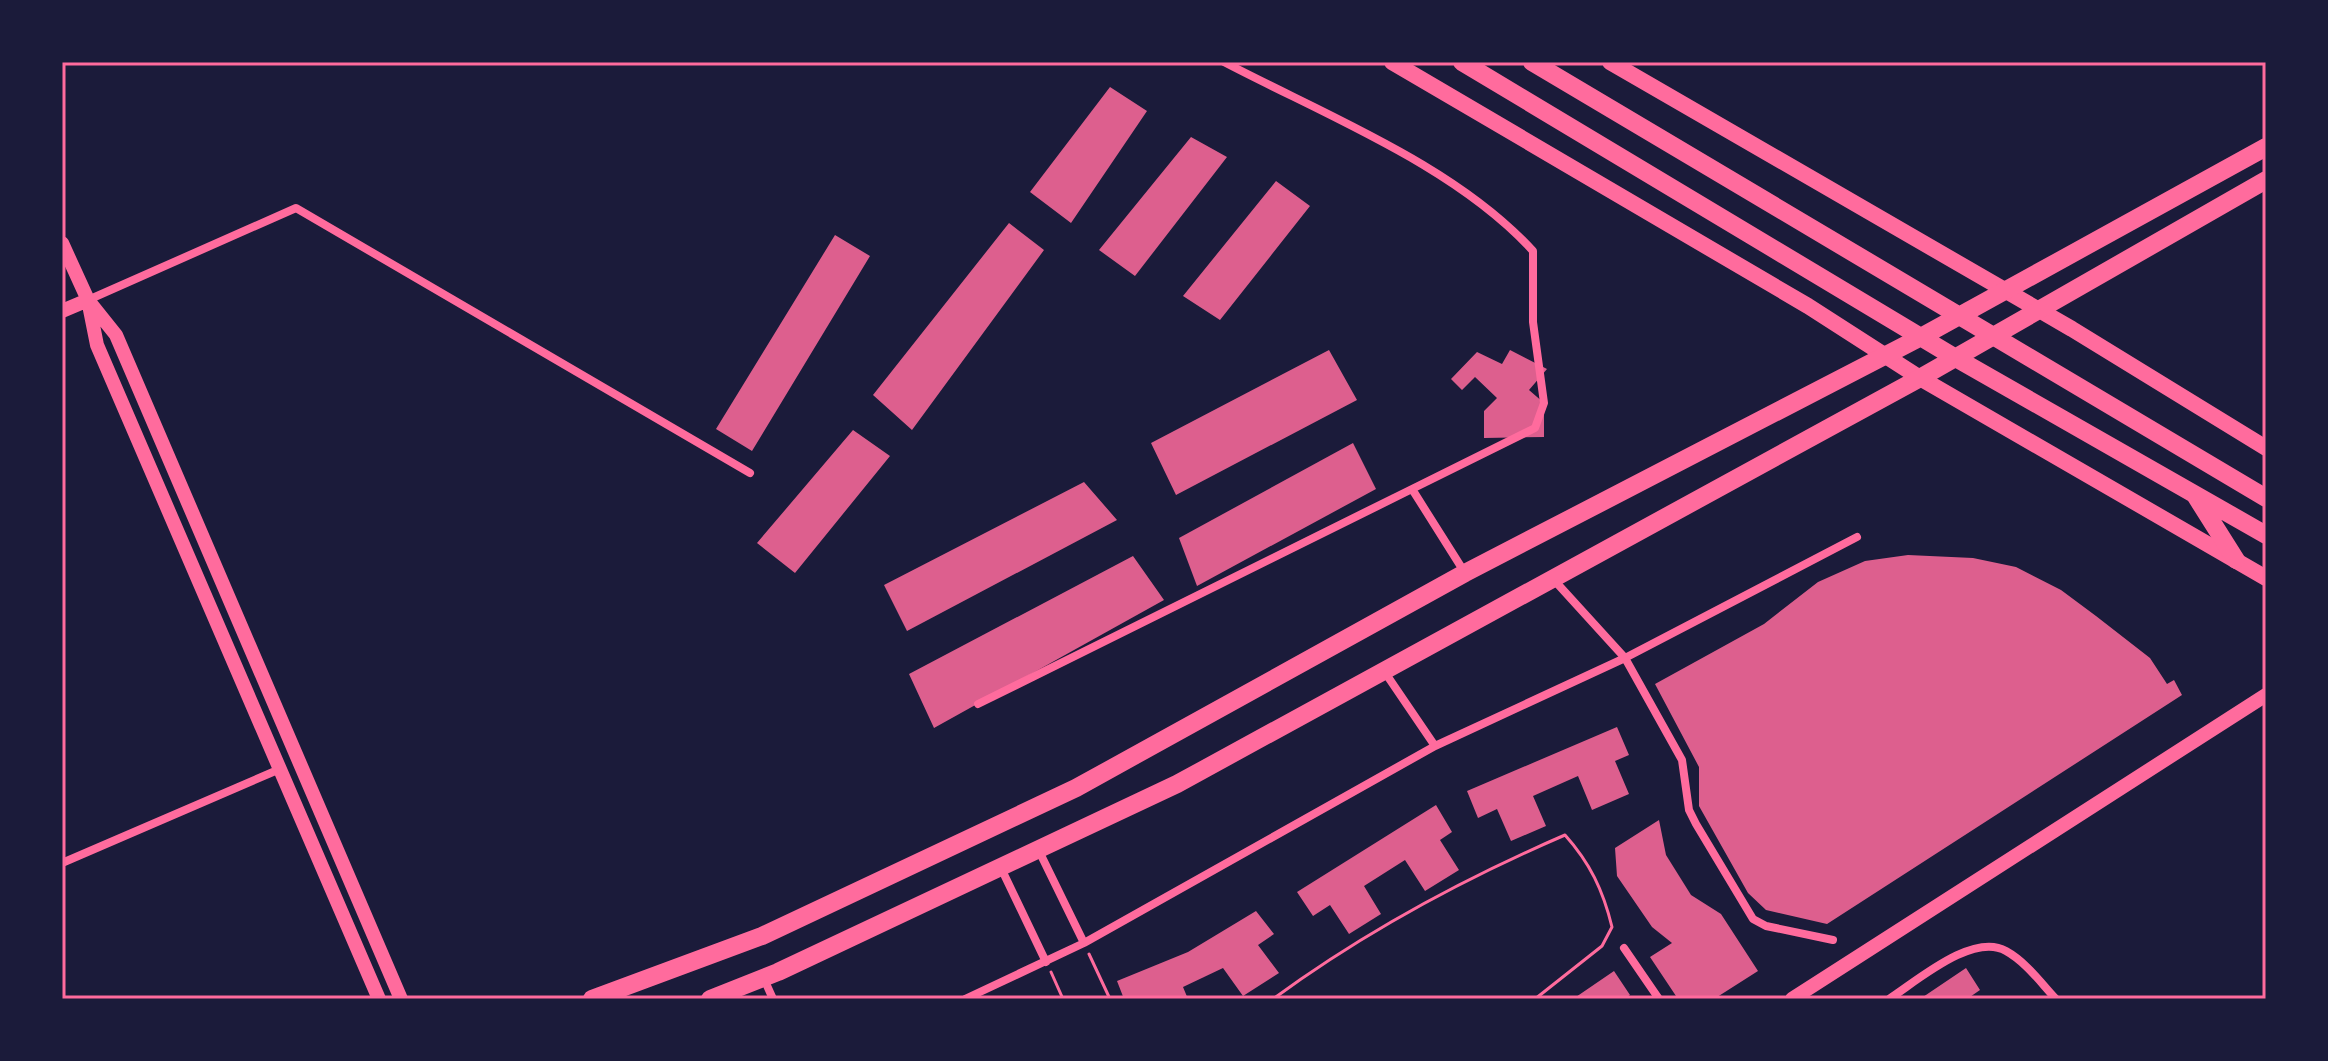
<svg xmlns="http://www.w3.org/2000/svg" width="2328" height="1061" viewBox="0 0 2328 1061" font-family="'Varela Round',sans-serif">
  <rect width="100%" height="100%" fill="#1b1b3a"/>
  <path fill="#dd5f8e" d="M1110,87L1147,111L1071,223L1030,192Z
    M1191,137L1227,157L1135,276L1099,250Z
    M1276,181L1310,206L1220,320L1183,296Z
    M1009,223L1044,250L912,430L873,395Z
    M835,235L870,256L752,451L716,429Z
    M1329,350L1357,400L1176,495L1151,443Z
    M1510,350L1547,369L1529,390L1544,403V437L1484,438V411L1497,398L1475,377L1462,390L1451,379L1477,352L1502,364Z
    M853,430L890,456L795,573L757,543Z
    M1353,443L1376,489L1197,586L1179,538Z
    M1084,482L1117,520L907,631L884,585Z
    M1908,555L1973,558L2016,567L2061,590L2096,616L2150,658L2167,684L2174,680L2182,695L1827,924L1766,910L1748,893L1699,806V767L1655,684L1764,624L1818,582L1865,561Z
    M1133,556L1164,600L934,728L909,674Z
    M1617,727L1629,755L1615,761L1629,794L1592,810L1578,776L1533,796L1546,826L1511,841L1497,809L1478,818L1467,791Z
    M1436,805L1452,832L1440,840L1459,870L1425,891L1405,860L1364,886L1381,914L1349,934L1330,905L1313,916L1297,892Z
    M1659,820L1666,855L1691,895L1721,914L1758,971L1714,999H1678L1650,957L1672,943L1652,927L1617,876L1615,848Z
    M1256,911L1274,934L1258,945L1279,973L1243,996L1223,968L1183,987L1188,999H1124L1117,981L1188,952Z
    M1966,968L1980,990L1967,999H1920Z
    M1614,971L1630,995L1624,999H1573Z"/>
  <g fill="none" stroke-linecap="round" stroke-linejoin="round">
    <path stroke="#ff6b9d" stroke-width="3" d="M1089,954L1110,999
      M1051,972L1063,999
      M1273,999C1363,933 1463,879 1565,835C1590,863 1603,890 1612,927L1602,946L1535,999"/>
    <path stroke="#ff6b9d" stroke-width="8" d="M1224,62C1325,115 1456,166 1533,251V322L1544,403L1535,428L1412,489L1465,573
      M88,300L296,208L750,473
      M1554,580L1625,658L1682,760L1689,810L1696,824L1753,919L1766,926L1833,940
      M1384,671L1435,746
      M978,704L1412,489
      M1039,851L1084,943
      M62,863L280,769
      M1001,868L1046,962
      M1624,948L1659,999
      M764,979L773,999
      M965,999L1084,943L1435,746L1625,658L1857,537
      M1889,999C1917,981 1973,932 2006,951C2026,962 2041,983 2056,999"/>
    <path stroke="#ff6b9d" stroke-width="14" d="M62,243L88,300L62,311
      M379,999L97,345L88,300L116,335L401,999
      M1792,999L2266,695"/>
    <path stroke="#ff6b9d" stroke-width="16" d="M1392,62L1808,306L1920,378L2266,578
      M1610,62L2072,329L2266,448"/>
    <path stroke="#ff6b9d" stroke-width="18" d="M1462,62L1954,357L2266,535
      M1532,62L2266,498
      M2195,495L2236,560
      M592,999L762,936L1076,788L1465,573L1921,337L2266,147
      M710,999L778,972L1177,784L1920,378L2266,180"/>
  </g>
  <rect width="2328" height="1061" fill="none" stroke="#1b1b3a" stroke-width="128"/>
  <rect x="64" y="64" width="2200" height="933" fill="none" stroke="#ff6b9d" stroke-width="3"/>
</svg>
